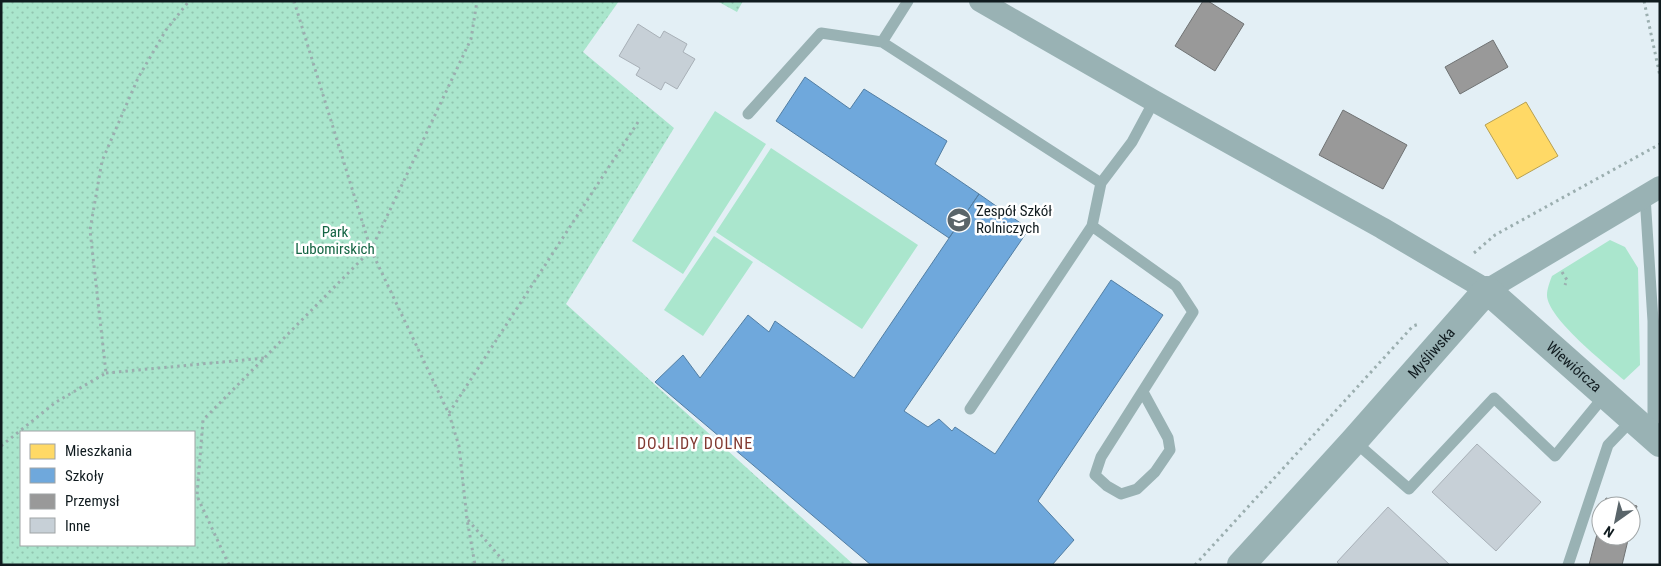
<svg xmlns="http://www.w3.org/2000/svg" width="1661" height="566" viewBox="0 0 1661 566" font-family="'Roboto Condensed',sans-serif">
  <defs>
    <pattern id="park-dots" width="8" height="8" patternUnits="userSpaceOnUse" patternTransform="scale(1.25)"><rect width="8" height="8" fill="#aae6cd"/><path d="M2 2h.1M6 6h.1" fill="none" stroke="#91c5b0" stroke-width="1.8" stroke-linecap="round"/></pattern>
  </defs>
  <rect width="100%" height="100%" fill="#e3eff5"/>
  <path fill="#aae6cd" d="M715,111L766,144L683,274L632,241Z
    M771,148L918,245L862,329L716,232Z
    M714,236L753,262L703,336L664,310Z
    M1610,240L1625,247L1638,268L1640,365L1624,380C1606,364 1547,318 1547,295C1547,289 1550,281 1552,276Z"/>
  <path fill="url(#park-dots)" fill-rule="evenodd" d="M1,1H619L583,52L674,128L566,304L854,565H1ZM21,432H194V545H21Z
    M717,1H743L737,12Z"/>
  <path fill="#ffd966" stroke="#b7a051" d="M1526,102L1558,156L1517,179L1485,125Z"/>
  <path fill="#6fa8dc" stroke="#527ea3" d="M805,77L850,109L864,89L947,141L935,164L979,194L949,238L776,121Z
    M979,194L1029,229L904,411L928,427L939,419L952,431L955,427L995,454L1111,280L1163,315L1038,501L1074,540L1052,565H871L655,382L683,355L700,378L748,315L769,332L775,321L854,378Z"/>
  <path fill="#999" stroke="#707374" d="M1203,1H1208L1244,24L1215,71L1175,46Z
    M1493,40L1508,67L1460,94L1445,67Z
    M1343,110L1407,145L1383,189L1319,155Z
    M1606,498L1637,506L1631,529V506H1604Z
    M1601,519V536H1629L1622,565H1589Z"/>
  <path fill="#c7d0d7" stroke="#a8b0b7" d="M638,24L660,38L664,31L687,44L683,52L695,59L677,89L665,82L661,90L636,75L640,68L619,56Z
    M1477,444L1541,502L1496,551L1432,492Z
    M1388,507L1450,565H1340L1337,562Z"/>
  <g fill="none" stroke-linecap="round" stroke-linejoin="round">
    <path stroke="#9baeaf" stroke-width="3" stroke-dasharray="2.5 4" stroke-linecap="butt" d="M294,1L371,250L449,414L459,446L467,519L475,565
      M1644,1L1660,76
      M1474,253L1495,235L1660,144
      M1562,272L1567,280L1565,285
      M106,373L265,358
      M449,413L640,119
      M1,446L56,402L106,373L90,230L102,161L138,78L166,30L189,1
      M468,520L507,565
      M229,565L197,496L203,420L371,250L471,39L477,1
      M1195,565L1413,326L1419,324"/>
    <path stroke="#99b2b4" stroke-width="11" d="M882,42L908,1
      M748,114L821,33L882,42L1101,183
      M1645,196L1653,321V433
      M1092,226L1176,286L1193,312L1101,457L1095,475L1107,486L1121,494L1137,489L1155,472L1170,450L1168,438L1143,392
      M970,409L1092,226L1101,183L1132,142L1154,101
      M1354,441L1409,489L1494,398L1555,456L1605,395
      M1568,565L1608,445L1633,419"/>
    <path stroke="#99b2b4" stroke-width="22" d="M980,1L1154,101L1382,228L1487,290L1660,187"/>
    <path stroke="#99b2b4" stroke-width="28" id="s1" d="M1241,565L1354,441L1487,290L1660,443"/>
  </g>
  <defs>
    <symbol id="school-disc" viewBox="-11 -11 22 22"><circle r="9.5" fill="#5a656a" stroke="#fff"/><path d="M0-5L7-2L0 1L-7-2ZM-4 1L0 2.5L4 1V4Q0 6-4 4Z" fill="#fff"/></symbol>
  </defs>
  <g fill-rule="evenodd">
    <use href="#school-disc" x="945" y="206" width="28" height="28"/>
  </g>
  <g text-anchor="middle" stroke-width="5" stroke-linejoin="round" paint-order="stroke">
    <g font-size="15" fill="#101b1f" stroke="#fff" text-anchor="start">
      <text x="976" y="216">Zespół Szkół<tspan x="976" dy="17">Rolniczych</tspan></text>
    </g>
    <g font-size="15" fill="#156544" stroke="#fff">
      <text x="335" y="237">Park<tspan x="335" dy="17">Lubomirskich</tspan></text>
    </g>
    <g font-size="15" fill="#101b1f" stroke="#fff">
      <text dy="5" stroke="none"><textPath href="#s1" startOffset="285">Myśliwska</textPath></text>
      <text dy="5" stroke="none"><textPath href="#s1" startOffset="485">Wiewiórcza</textPath></text>
    </g>
    <g font-size="16" letter-spacing="1" fill="#813a32" stroke="#fff">
      <text x="695" y="449">DOJLIDY DOLNE</text>
    </g>
  </g>
  <rect width="1661" height="566" fill="none" stroke="#101b1f" stroke-width="5"/>
  <rect x="20" y="431" width="175" height="115" fill="#ffffff" stroke="#9fa4a5"/>
  <rect x="30" y="444" width="25" height="15" fill="#ffd966" stroke="#9fa4a5"/>
  <text x="65" y="456" font-size="15" fill="#101b1f">Mieszkania</text>
  <rect x="30" y="468" width="25" height="15" fill="#6fa8dc" stroke="#9fa4a5"/>
  <text x="65" y="481" font-size="15" fill="#101b1f">Szkoły</text>
  <rect x="30" y="494" width="25" height="15" fill="#999999" stroke="#9fa4a5"/>
  <text x="65" y="506" font-size="15" fill="#101b1f">Przemysł</text>
  <rect x="30" y="518" width="25" height="15" fill="#c7d0d7" stroke="#9fa4a5"/>
  <text x="65" y="531" font-size="15" fill="#101b1f">Inne</text>
  <g transform="translate(1616 521) rotate(213)"><circle r="24" fill="#ffffff" stroke="#9fa4a5"/>
  <path d="M0-4L9 19L0 12L-9 19Z" fill="#5a656a"/>
  <text y="-8" font-size="14" font-weight="bold" text-anchor="middle" fill="#101b1f">N</text>
  </g>
</svg>
